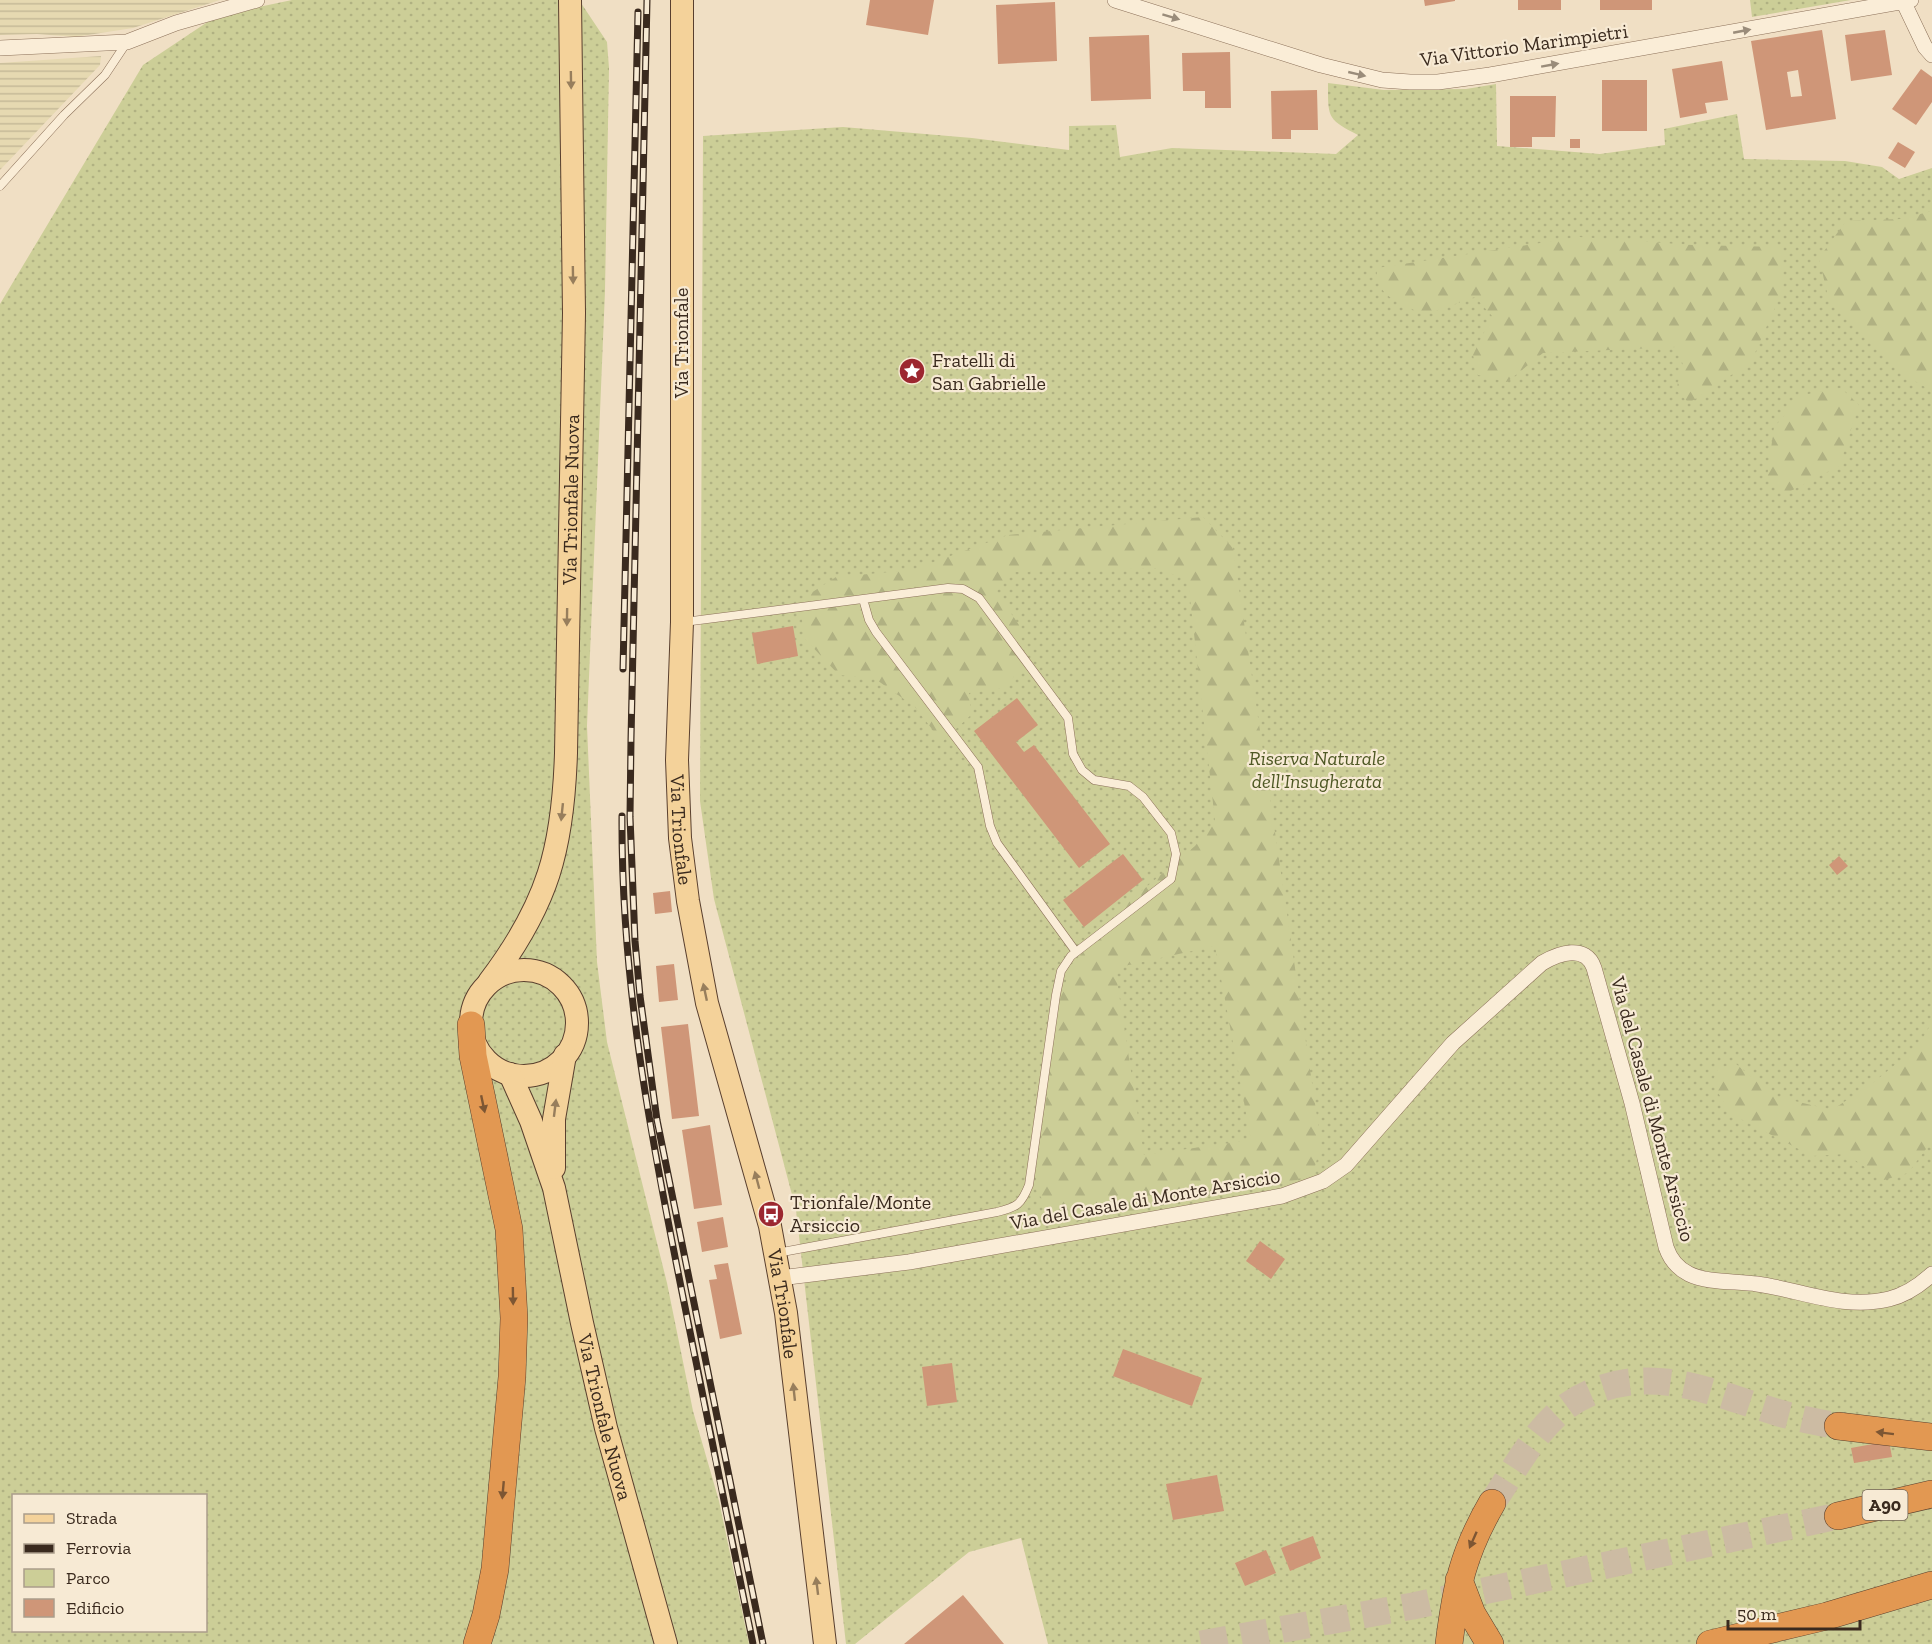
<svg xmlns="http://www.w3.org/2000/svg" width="1932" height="1644" viewBox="0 0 1932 1644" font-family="'Zilla Slab',serif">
  <defs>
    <pattern id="farmland-rules" width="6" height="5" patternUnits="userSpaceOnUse" patternTransform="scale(1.5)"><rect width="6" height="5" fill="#e6d9b1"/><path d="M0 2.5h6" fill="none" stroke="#c6ba98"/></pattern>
    <pattern id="green-dots" width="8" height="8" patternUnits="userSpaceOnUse" patternTransform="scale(1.5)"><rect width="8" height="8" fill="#ccce97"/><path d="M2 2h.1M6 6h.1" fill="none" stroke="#b0b182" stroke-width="1.8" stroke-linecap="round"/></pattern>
    <pattern id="forest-firs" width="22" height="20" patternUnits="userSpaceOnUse" patternTransform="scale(1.5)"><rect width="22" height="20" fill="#ccce97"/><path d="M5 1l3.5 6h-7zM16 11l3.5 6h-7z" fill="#b0b182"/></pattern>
  </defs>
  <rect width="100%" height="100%" fill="#f0dfc4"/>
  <path fill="url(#farmland-rules)" d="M0,0H220L133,28L75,37L37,34L0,35Z
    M101,56L100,65L0,170V63Z"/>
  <path fill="url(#green-dots)" fill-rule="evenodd" d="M292,0H579L607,42L609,68L605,291L587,726L597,962L607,1042L667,1283L693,1411L719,1501L749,1644H0V304L143,65L209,21L240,11ZM14,1496H206V1630H14Z
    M1750,0H1851L1752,17Z
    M1328,83L1384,90L1466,89L1496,84L1497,146L1600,154L1665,145L1664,129L1737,114L1744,159L1845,161L1882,167L1899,179L1932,168V1644H1048L1021,1538L969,1552L855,1644H846L796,1210L714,899L700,801L703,136L843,127L972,138L1069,150V126L1116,125L1120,157L1172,148L1336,154L1358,135C1327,119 1328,118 1328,83Z"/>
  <path fill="url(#forest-firs)" fill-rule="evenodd" d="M1932,211V391L1899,372L1858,325L1829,301L1819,258L1846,221L1901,219Z
    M1579,237L1692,245L1781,247V294L1751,362L1689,403L1676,390L1683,365L1677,347L1543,353L1507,382L1478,375L1473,355L1492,316L1475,297L1424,315C1402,303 1374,297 1377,268Z
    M1841,388L1859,405L1839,466L1783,495L1767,478L1774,427L1803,395Z
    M1203,517L1233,548L1321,1144L1314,1170L1297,1180L1074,1222L1051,1213L1035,1188L1058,1006L1071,966L1120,909L1195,846L1215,821L1188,580L1156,568L1014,572L996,592L1020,626L1024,667L1002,688L969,693L971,715L942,742L915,707L874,678L839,675L804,638L800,600L836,577L912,570L1008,535ZM1215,946L1251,1140L1144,1155L1115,968Z
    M1932,1022V1141L1908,1173L1884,1180L1846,1154L1812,1156L1731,1114L1712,1083L1718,1069L1735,1063L1774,1096L1832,1110L1874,1082L1919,1045Z"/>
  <path fill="#cf9678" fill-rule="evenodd" d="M870,0H934L928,35L866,25Z
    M1424,0H1455V1L1425,6Z
    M1518,0H1561V10H1518Z
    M1600,0H1652V10H1600Z
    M1055,2L1057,61L998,64L996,5Z
    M1822,30L1836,119L1766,130L1751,41ZM1798,70L1802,96L1791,97L1787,72Z
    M1885,30L1892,75L1851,81L1845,35Z
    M1149,35L1151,99L1091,101L1089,37Z
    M1230,52L1231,108H1205V91H1183L1182,53Z
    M1722,61L1728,100L1705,103L1707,113L1680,118L1672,69Z
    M1921,69L1932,77V102L1916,125L1892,109Z
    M1602,80H1647V131H1602Z
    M1317,90L1318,130H1291V139H1272L1271,91Z
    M1510,96H1556L1555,137H1532V147H1510Z
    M1570,139H1580V148H1570Z
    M1898,142L1915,152L1905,168L1888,158Z
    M793,626L798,656L757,664L752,633Z
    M1017,698L1038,725L1016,742L1024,752L1034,745L1110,844L1079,868L974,731Z
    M1123,854L1143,880L1084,927L1063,900Z
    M1839,856L1848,866L1837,875L1829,865Z
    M670,891L672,912L655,914L653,893Z
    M674,964L678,1000L659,1002L656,966Z
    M688,1024L699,1116L672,1119L661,1027Z
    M710,1125L722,1205L694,1209L682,1130Z
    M723,1217L728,1247L702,1252L697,1222Z
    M1260,1241L1285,1259L1271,1279L1246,1261Z
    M728,1263L742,1334L720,1339L709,1280L717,1279L714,1265Z
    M1123,1349L1202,1378L1192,1406L1113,1376Z
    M952,1363L957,1402L927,1406L922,1367Z
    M1889,1441L1892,1457L1854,1463L1851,1448Z
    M1217,1475L1224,1511L1173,1520L1166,1484Z
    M1313,1536L1321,1558L1290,1571L1281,1548Z
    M1266,1550L1276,1573L1245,1586L1235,1563Z
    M963,1595L1004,1644H904Z"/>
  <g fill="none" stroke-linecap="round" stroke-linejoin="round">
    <path stroke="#ccbba3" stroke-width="27" stroke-dasharray="27 14" stroke-linecap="butt" d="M1492,1503C1512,1474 1530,1439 1556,1415C1570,1402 1585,1394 1603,1388C1663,1368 1719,1395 1776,1412C1796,1418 1817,1422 1838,1426
      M1201,1644L1413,1606L1838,1516"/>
    <defs>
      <path id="service" d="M0,186L64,115L105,75L127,42
        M863,599L869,620L876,632L978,767L990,826L997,843L1076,952
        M684,622L948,588L963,589L979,598L1068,718L1073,754L1082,770L1094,780L1129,786L1143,797L1171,833L1176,854L1171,879L1071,956L1061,971L1056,995L1029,1185C1021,1205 1017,1207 997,1212L777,1253"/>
      <path id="minor" d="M1115,0L1321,65L1382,80L1410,82H1438L1490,75L1911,0
        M1903,1L1925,47L1932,55
        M0,48L127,42L176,23L257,0
        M780,1278L909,1262L1282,1196L1323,1181L1346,1165L1453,1043L1542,963C1559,953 1586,944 1594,968L1632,1103L1666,1247C1670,1259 1677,1268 1689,1274C1707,1283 1737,1281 1757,1284C1801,1290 1843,1310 1889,1299C1905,1295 1920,1285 1932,1274"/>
      <g id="primary">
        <path id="s1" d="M682,0V622L677,760L680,838L688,901L707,1003L770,1226L786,1313L825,1644"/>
        <circle cx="524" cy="1023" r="53"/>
        <path id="s2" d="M489,982C548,904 563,849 566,753L574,313L570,0"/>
        <path id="s3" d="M510,1074L531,1121L554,1188L582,1323L606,1428L666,1644"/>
        <path d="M554,1168V1119L565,1055"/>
      </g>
      <path id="motorway" d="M471,1025L473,1056L509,1229L514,1318L512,1377L495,1569L486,1615L477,1644
        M1838,1426L1932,1437
        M1838,1516L1932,1494
        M1459,1580L1472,1614L1490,1644
        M1449,1644C1456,1587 1463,1553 1492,1503
        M1710,1644L1827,1616L1932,1585"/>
    </defs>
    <use href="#service" stroke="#8b7059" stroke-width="9"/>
    <use href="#minor" stroke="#8b7059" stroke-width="16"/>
    <use href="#primary" stroke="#593f2e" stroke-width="24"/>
    <use href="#motorway" stroke="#593f2e" stroke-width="28"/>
    <use href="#service" stroke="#faedd7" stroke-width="8"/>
    <use href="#minor" stroke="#faedd7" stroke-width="15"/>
    <use href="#primary" stroke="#f4d29a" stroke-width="22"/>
    <use href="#motorway" stroke="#e29852" stroke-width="27"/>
    <defs>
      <path id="rail" d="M647,0L631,739L630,817L635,941L640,996L657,1120L763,1644
        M623,669L638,12
        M622,816C621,981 650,1132 682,1292C705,1410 729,1527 753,1644"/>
    </defs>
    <use href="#rail" stroke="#3a2a1e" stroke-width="7"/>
    <use href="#rail" stroke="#f7ead4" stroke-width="4.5" stroke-dasharray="14" stroke-linecap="butt"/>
  </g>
  <defs><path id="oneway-solid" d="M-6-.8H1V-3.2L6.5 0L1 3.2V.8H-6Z" transform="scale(1.5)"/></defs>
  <g fill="#9a8c7a">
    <use href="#oneway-solid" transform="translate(1171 17) rotate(17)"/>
    <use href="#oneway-solid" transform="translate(1742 31) rotate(-11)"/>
    <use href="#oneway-solid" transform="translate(1550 65) rotate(-10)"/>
    <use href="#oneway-solid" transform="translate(1357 74) rotate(13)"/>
  </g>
  <g fill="#977e5c">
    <use href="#oneway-solid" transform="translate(571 80) rotate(89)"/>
    <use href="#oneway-solid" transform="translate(573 275) rotate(89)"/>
    <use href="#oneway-solid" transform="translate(567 617) rotate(91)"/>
    <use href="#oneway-solid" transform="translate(562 812) rotate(96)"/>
    <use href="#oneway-solid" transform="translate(705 992) rotate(-102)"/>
    <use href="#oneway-solid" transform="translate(555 1108) rotate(-83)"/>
    <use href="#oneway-solid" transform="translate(757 1180) rotate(-105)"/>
    <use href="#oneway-solid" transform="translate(794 1392) rotate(-96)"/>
    <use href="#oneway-solid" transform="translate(817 1586) rotate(-97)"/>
  </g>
  <g fill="#7d5633">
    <use href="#oneway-solid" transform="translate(483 1104) rotate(78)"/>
    <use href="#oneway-solid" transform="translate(513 1296) rotate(89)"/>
    <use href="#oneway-solid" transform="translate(1885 1433) rotate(-173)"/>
    <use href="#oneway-solid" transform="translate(503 1490) rotate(95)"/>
    <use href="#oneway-solid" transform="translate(1473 1540) rotate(114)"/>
  </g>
  <defs>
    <symbol id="sight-disc" viewBox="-11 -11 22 22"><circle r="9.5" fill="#9c2730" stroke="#f7ead4"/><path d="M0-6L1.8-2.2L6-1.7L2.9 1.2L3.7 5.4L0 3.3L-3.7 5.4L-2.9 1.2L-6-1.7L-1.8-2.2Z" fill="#fff"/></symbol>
    <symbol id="bus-disc" viewBox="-11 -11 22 22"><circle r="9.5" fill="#9c2730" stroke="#f7ead4"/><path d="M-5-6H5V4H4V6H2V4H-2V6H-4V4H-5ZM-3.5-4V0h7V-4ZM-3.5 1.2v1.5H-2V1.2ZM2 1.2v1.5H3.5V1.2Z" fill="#fff"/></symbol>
  </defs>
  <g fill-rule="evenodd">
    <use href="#sight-disc" x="897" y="356" width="30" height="30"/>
    <use href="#bus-disc" x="756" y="1199" width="30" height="30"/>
  </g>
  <g text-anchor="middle" stroke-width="4.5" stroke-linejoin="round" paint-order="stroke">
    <rect fill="#f7ead4" stroke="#736455" stroke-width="1.5" x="1862.5" y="1490" width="45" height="30" rx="4.5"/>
    <g font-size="18" font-weight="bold" fill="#3a2a1e">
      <text x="1885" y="1511">A90</text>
    </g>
    <g font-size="20" fill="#3a2a1e" stroke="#f7ead4">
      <text transform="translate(1524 45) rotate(-8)" y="7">Via Vittorio Marimpietri</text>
      <text transform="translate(681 343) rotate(-90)" y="7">Via Trionfale</text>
      <text dy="7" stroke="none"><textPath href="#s2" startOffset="500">Via Trionfale Nuova</textPath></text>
      <text dy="7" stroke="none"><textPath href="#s1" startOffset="830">Via Trionfale</textPath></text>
      <text transform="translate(1653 1109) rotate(75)" y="7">Via del Casale di Monte Arsiccio</text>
      <text transform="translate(1145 1199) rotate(-10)" y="7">Via del Casale di Monte Arsiccio</text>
      <text dy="7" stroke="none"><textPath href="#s1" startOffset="1316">Via Trionfale</textPath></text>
      <text dy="7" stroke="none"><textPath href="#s3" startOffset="357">Via Trionfale Nuova</textPath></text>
    </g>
    <g font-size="20" fill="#3a2a1e" stroke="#f7ead4" text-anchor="start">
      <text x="932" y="367">Fratelli di<tspan x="932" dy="23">San Gabrielle</tspan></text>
      <text x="790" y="1209">Trionfale/Monte<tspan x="790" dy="23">Arsiccio</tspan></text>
    </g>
    <g font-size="20" font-style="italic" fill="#4e5824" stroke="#f7ead4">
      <text x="1317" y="765">Riserva Naturale<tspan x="1317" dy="23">dell'Insugherata</tspan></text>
    </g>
  </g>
  <rect x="12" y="1494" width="195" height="138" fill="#f7ead4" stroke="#ab9d8b" stroke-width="1.5"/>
  <rect x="24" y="1514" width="30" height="9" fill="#f4d29a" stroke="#ab9d8b" stroke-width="1.5"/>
  <text x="66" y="1524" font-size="18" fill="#3a2a1e">Strada</text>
  <rect x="24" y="1544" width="30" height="9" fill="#3a2a1e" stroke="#ab9d8b" stroke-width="1.5"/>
  <text x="66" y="1554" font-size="18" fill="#3a2a1e">Ferrovia</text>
  <rect x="24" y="1569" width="30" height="18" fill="#ccce97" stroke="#ab9d8b" stroke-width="1.5"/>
  <text x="66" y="1584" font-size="18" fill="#3a2a1e">Parco</text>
  <rect x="24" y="1599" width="30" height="18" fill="#cf9678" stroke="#ab9d8b" stroke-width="1.5"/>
  <text x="66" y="1614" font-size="18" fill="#3a2a1e">Edificio</text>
  <path d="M1728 1620v9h132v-9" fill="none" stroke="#3a2a1e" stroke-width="3"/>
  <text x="1737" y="1620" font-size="18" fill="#3a2a1e" stroke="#f7ead4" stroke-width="4.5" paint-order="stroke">50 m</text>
</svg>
